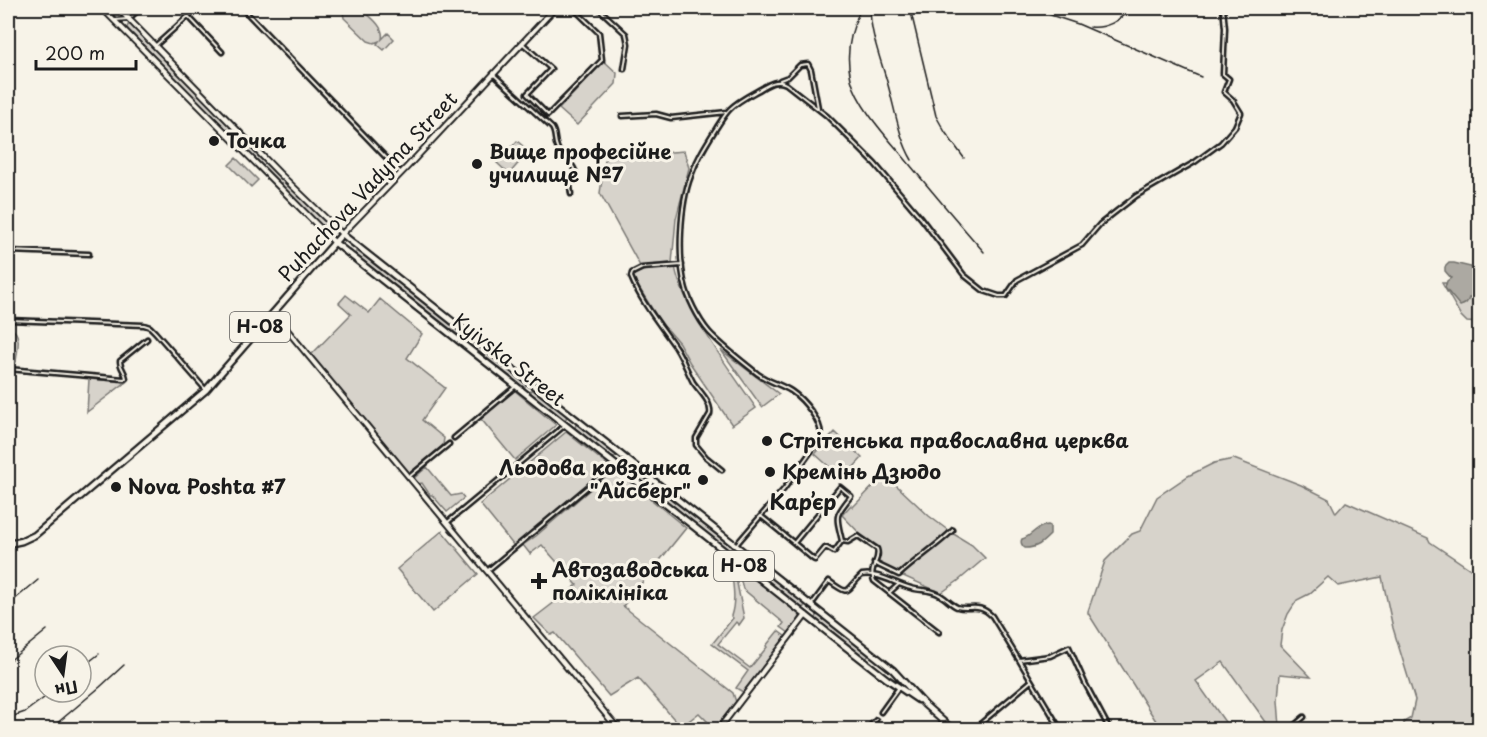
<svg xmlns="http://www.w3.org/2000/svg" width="1487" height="737" viewBox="0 0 1487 737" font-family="'Playpen Sans',sans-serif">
  <rect width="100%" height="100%" fill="#f7f3e8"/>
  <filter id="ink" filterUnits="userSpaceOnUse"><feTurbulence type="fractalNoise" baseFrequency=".0167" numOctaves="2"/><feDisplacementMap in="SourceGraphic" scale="12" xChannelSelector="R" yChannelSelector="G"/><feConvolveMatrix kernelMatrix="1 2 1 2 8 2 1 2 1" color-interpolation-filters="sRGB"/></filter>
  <g filter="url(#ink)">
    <path fill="#d7d3cb" stroke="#7a7874" stroke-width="1.5" d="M344,8H360C369,16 385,26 382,39L388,33L394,39L384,50L377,44L379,41L374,43L368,41L344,18L343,12Z
      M128,25H131L328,225V229H324L127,28Z
      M604,61L617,73L616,84L577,125L559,109Z
      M517,141L529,151L509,174L497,163Z
      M684,151L689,168L676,219L672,263L640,266L600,193L605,160L608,157Z
      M236,158L258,180L251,187L229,165Z
      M360,250L461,330V334H457L356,255V251Z
      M675,266C678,284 686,298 695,314C712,347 735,377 756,408L732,425L690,363L679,343L669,331L662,325L633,278L632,275L647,269Z
      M1442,283H1446V288L1469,298L1479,295V323L1467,322L1461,316Z
      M346,295L369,313L380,299L422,334L407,358L445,388L422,420L444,438L443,445L409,474L311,355L351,314L339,303Z
      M10,328C23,334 17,350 16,362L8,364V329Z
      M466,337H469L526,383L525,387L522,388L465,341Z
      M721,350L779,394L762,407Z
      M89,379L126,382L87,412Z
      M514,390L556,425L515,460L481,419Z
      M531,390H534L567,415L566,419L563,420L531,394Z
      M576,424H579L616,454V457L612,458L575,428Z
      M566,432L609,466L514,546L480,504Z
      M835,432L862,458L843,479L815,454Z
      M1234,459L1301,485L1329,499L1336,513L1346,502L1428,538L1430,542L1479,575V729H1459L1458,726L1440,729H1404V722L1411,718L1415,700L1393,628L1382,577L1338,586L1328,577L1309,594L1297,600L1288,614L1282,630L1280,645L1311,677L1280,674L1278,701L1280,727L1277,729H1271L1223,662L1196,681L1230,729H1161L1088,613V611L1105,561L1132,534L1140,531L1157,497L1188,476L1214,463Z
      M628,465H631L732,546L731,549L728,550L627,469Z
      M427,467L451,496L461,494L464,498L447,512L432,495H430L422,483L417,484L413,479Z
      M615,470L686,528L623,606L733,693L736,702L715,729L699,713L681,727L638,678L609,696L555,633L551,635L534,618L577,585L542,545L530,554L523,545L536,536L609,473Z
      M883,476L895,484L929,516L949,531L936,545L911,562L898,574L876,564L880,552L865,539L842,515L851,505L853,507Z
      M442,531L478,574L433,612L397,569Z
      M952,533L972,545L985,558L958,581L941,593L901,575C915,558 937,549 952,533Z
      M736,551H739L805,603L804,607L801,608L735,556Z
      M731,561L733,563L744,618L739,625L736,622L718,644L750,668L767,647L766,646L778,631L786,637L743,692L736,688L748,671L712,644L733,618L731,616C737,599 732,579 730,562Z
      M740,570H744L799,613L800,616L799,620L789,633L781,627L784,623L743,589L739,574Z
      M817,615H819L869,655L866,659L816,619Z"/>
    <path fill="#aca9a2" stroke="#72716c" stroke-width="1.5" d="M1449,263H1454L1479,269V295L1474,299L1469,298C1468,302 1464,305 1460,306L1445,288L1447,281L1451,278L1445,271V267Z
      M1048,525L1050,526V535C1042,543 1037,548 1025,548C1022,546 1020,542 1022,539C1033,536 1035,526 1048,525Z"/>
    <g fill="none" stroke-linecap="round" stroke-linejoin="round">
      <defs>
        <path id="street" d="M242,8L400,172
          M598,8L626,34L628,44L624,69
          M188,16L222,52
          M115,20L128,19L141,8
          M522,43L551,69L527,94L548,115L602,60L599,33L573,8
          M155,46L197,8
          M493,74L552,128C556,134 554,140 557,147C560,156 571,160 575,171L570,186L571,194
          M780,80L788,77L800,65L808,64L811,70L818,108
          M622,116L656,114L671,118L727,112
          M8,251L89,254
          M682,265L642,268L632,273L631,277C641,302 661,326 676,348C683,359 687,371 693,382C699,391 712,402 710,414L696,438V445L706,457L722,470
          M8,320L144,325L150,327L155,332L206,390
          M8,369L124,379L126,378C125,371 120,368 120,361L147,339
          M454,438L516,386
          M409,477L449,444
          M761,516L794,543L840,487L851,496C834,517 836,515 842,541L834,552L827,548H825L815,560L813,559L794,543
          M448,522L564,426
          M842,541L848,542L858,536L877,549C881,561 868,566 874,581L939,632
          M735,546L784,489L820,439C825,424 803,399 791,391C780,384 769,382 758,374C744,363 726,349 713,336C702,326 690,303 686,289C677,259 680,204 691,176C697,158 707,143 717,127C721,121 725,114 730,109C738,101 748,96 757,91C766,86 776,78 786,84L827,116L875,164L921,218L964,275L984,291L999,296H1006L1017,280L1082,245L1100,224L1136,196L1195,162L1221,143L1235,127L1241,113L1233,100L1224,92L1229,79L1223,74L1225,28L1223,8
          M874,563L899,575C916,559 936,547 953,530
          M487,571L614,465
          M890,592L899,584
          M812,604L829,581C852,598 845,590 862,575C878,572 895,584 911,588C920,591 929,589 938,594C945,597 950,604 957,607C970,611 978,602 992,616L1019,660
          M881,712L899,687
          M866,730L876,720
          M973,730L1031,681
          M1061,730L1019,660L1050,656L1069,647L1085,683L1110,730
          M1289,730L1304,717"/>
        <path id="secondary" d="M102,8L334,242
          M118,8L279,173L342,234L408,166L555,8
          M273,313L619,730
          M718,730L806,615"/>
        <path id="primary" d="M334,242L846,647L887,679L918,700
          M8,544L22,541L35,535L206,390L342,234L893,670L925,705L953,730"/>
      </defs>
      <use href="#street" stroke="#1c1c1c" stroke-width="7"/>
      <use href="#secondary" stroke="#1c1c1c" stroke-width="8"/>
      <use href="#primary" stroke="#1c1c1c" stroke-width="9"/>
      <use href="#street" stroke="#f7f3e8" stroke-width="2"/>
      <use href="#secondary" stroke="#f7f3e8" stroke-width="4"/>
      <use href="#primary" stroke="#f7f3e8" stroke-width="4.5"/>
      <path stroke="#1c1c1c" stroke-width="1.5" d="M861,8C851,29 845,55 851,79C857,104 884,134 901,154C928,187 956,220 984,252
        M870,8C870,33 881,60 888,85C895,110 899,138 912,160
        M910,8L936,116L945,132L964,158
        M1029,8L1078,24L1201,77
        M1090,27C1105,29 1121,21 1129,8
        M8,605L38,580
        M8,662L47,630
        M81,668L99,654
        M8,718L25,712L52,692
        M49,730L100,687L124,665"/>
    </g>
  </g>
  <g fill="#1c1c1c" stroke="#f7f3e8" stroke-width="2">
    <circle cx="214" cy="141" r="6"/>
    <circle cx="477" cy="164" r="6"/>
    <circle cx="767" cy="441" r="6"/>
    <circle cx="770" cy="472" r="6"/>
    <circle cx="703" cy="480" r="6"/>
    <circle cx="116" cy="487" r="6"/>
    <path d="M536 572h6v6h6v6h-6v6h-6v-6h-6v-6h6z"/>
  </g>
  <g text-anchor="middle" stroke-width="6" stroke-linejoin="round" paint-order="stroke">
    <g fill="#f7f3e8" stroke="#5e5c59" stroke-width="1.5">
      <rect x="230" y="312" width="60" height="30" rx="4.5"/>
      <rect x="714" y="551" width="60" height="30" rx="4.5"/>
    </g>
    <g font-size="18" font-weight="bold" fill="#1c1c1c">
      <text x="260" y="333">Н-08</text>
      <text x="744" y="572">Н-08</text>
    </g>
    <g font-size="20" font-weight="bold" fill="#1c1c1c" stroke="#f7f3e8" text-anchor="start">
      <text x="226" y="148">Точка</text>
      <text x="489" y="159">Вище професійне<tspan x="489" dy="23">училище №7</tspan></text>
      <text x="779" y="448">Стрітенська православна церква</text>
      <text x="691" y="475" text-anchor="end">Льодова ковзанка<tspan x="691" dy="23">"Айсберг"</tspan></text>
      <text x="782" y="479">Кремінь Дзюдо</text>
      <text x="128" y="494">Nova Poshta #7</text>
      <text x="552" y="577">Автозаводська<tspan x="552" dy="23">поліклініка</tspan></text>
    </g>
    <g font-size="20" fill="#1c1c1c" stroke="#f7f3e8">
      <text transform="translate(368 187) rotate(-47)" y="7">Puhachova Vadyma Street</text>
      <text transform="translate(509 360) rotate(38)" y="7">Kyivska Street</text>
    </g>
    <g font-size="21" font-weight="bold" fill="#1c1c1c" stroke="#f7f3e8">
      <text x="803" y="510">Кар’єр</text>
    </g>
  </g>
  <rect width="1487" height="737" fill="none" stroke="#f7f3e8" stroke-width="30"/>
  <rect x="15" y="15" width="1457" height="707" fill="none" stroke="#1c1c1c" stroke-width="2" filter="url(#ink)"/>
  <g transform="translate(63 674) rotate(167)"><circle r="28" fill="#f7f3e8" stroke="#9f9d96" stroke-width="1.5"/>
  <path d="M0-4.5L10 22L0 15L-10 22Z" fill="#1c1c1c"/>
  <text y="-9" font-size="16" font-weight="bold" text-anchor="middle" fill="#1c1c1c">Пн</text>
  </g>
  <path d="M36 60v9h100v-9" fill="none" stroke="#1c1c1c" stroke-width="3"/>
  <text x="45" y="60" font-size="18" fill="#1c1c1c" stroke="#f7f3e8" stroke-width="4.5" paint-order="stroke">200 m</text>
</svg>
